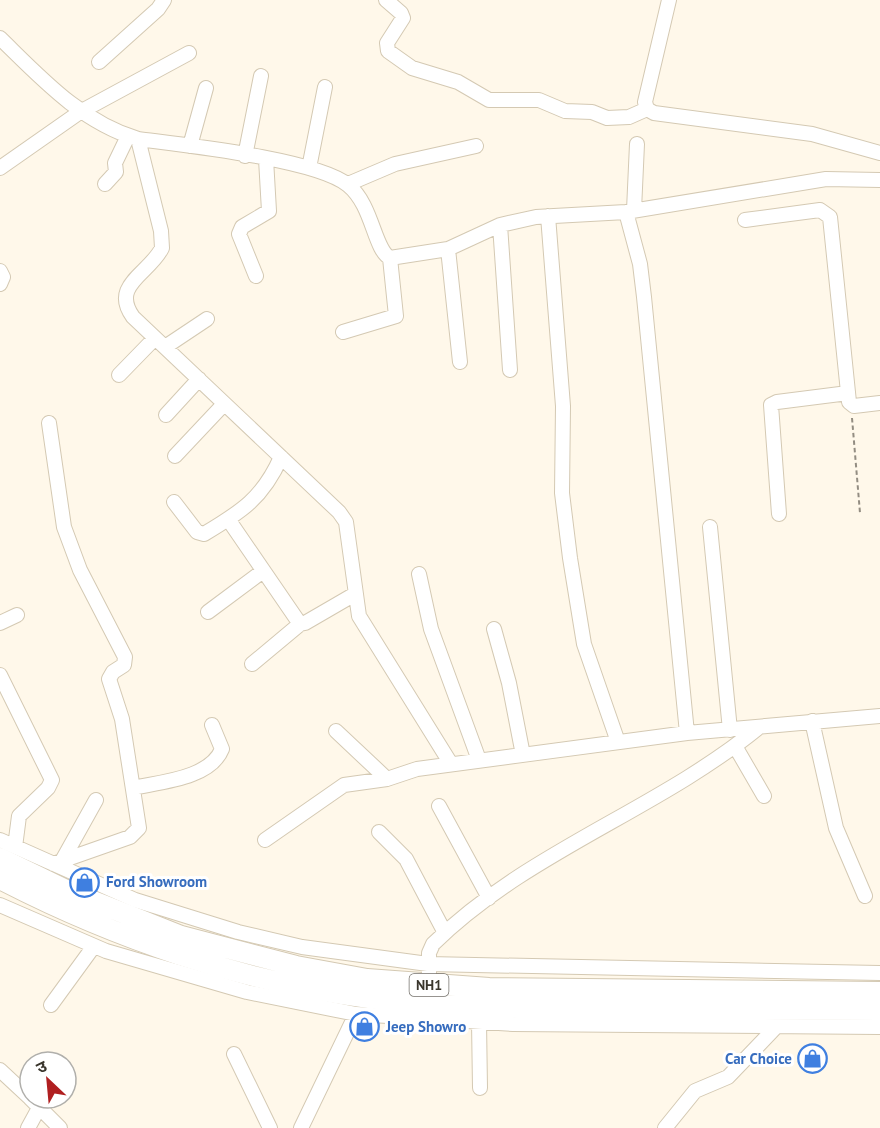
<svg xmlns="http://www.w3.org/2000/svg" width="880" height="1128" viewBox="0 0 880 1128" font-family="'PT Sans','Noto Sans Devanagari',sans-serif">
  <rect width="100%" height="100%" fill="#fff8ea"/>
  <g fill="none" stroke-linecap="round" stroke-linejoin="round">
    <defs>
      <path id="minor" d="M386,0L401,13L403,18L387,43L388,51L412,68L458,82L489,100H539L565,111L592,112L607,118L629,117L647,109
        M669,0L645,102L647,109L654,113L812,134L880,153
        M0,38C41,78 81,122 138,139C183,145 316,159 348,185C373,205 374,250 390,258L448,249L500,225L536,217L626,212L826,179L880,180
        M99,62L158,9L164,0
        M138,139L161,231L162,248C149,274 110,285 133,317L339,512L346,522L359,616L451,764
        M190,146L206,88
        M245,156L261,76
        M0,168L80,112L189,53
        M309,168L325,87
        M105,184L116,172L115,163L128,136
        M348,184L395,164L476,146
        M634,210L637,144
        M626,212L640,264L644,297L687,733
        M548,216L563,406L562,493L570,558L584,644L618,742
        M745,220L820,210L830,217L849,402L854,406L880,403
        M500,225L510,370
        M448,249L460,362
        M0,271L3,277L0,284
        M256,276L239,234L242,227L269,211L266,159
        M343,332L396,316L390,258
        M165,347L207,319
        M119,375L155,338
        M166,415L199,379
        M49,423L64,527L80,570L125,657L124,665L113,672L109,679L122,719L139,828L130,837L53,864
        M175,456L224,404
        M174,502L197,532L204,534C241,512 263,498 281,457
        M779,514L771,405L777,402L848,393
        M228,519L300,624L305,623L355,594
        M710,527L730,730
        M419,574L431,629L479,760
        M208,612L263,571
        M0,623L17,615
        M494,629L509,683L523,755
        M252,664L300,624
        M0,675L52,780L48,788L19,816L15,847
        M812,721L836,828L865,896
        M336,731L387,779
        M735,746L764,796
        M133,788C159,782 210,779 222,749L212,725
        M439,806L489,898
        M379,832L406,859L445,933
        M0,840L135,900L238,932L302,947L428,964L880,973
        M265,840L344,785L387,779L417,769L687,733L880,716
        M62,861L96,800
        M0,905L106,951L247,992L356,1014L513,1024L880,1027
        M429,973V953L433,944C528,851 656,811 758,728
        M51,1005L94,946
        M479,1022L480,1088
        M234,1054L270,1128
        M0,1070L30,1098
        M30,1098L60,1128
        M28,1128L40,1106
        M301,1128L356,1014
        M665,1128L695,1091L728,1077L776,1027"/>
      <path id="highway" d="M0,858L68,891L181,936L296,966L367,979L489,988L880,992
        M0,879C114,938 241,982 369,998C456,1009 543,1009 631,1009C714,1009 797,1010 880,1010"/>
    </defs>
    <use href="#minor" stroke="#d4c9b3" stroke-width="16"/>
    <use href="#highway" stroke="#d4c9b3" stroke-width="22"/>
    <path stroke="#938d82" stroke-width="2" stroke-dasharray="4.5 3" stroke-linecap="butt" d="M852,418L860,513"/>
    <use href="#minor" stroke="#fff" stroke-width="14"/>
    <use href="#highway" stroke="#fff" stroke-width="20"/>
  </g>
  <defs>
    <symbol id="shop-ring" viewBox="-11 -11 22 22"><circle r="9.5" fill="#fff" stroke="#3f7fe0" stroke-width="1.5"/><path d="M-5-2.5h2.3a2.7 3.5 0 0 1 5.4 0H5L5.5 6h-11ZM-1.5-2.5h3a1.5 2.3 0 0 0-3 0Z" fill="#3f7fe0"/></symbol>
  </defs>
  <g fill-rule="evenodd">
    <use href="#shop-ring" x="68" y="866" width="33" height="33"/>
    <use href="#shop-ring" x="348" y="1010" width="33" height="33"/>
    <use href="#shop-ring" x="796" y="1042" width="33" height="33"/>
  </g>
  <g text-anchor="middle" stroke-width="6" stroke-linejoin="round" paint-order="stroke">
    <rect fill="#fff" stroke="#75726c" stroke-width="1.5" x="409.5" y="974" width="39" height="22" rx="4.5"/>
    <g font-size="14" font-weight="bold" fill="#3a362d">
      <text x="429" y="990">NH1</text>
    </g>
    <g font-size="15" font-weight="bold" fill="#366cbe" stroke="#fff" text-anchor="start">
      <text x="106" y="887">Ford Showroom</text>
      <text x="386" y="1032">Jeep Showro</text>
      <text x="792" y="1064" text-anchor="end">Car Choice</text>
    </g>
  </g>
  <g transform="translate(48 1080) rotate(334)"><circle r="28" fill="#ffffff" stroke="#b0afab" stroke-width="1.5"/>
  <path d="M0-4.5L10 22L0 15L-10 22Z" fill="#b01f20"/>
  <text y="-9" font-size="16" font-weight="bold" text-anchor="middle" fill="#3a362d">उ</text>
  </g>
</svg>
